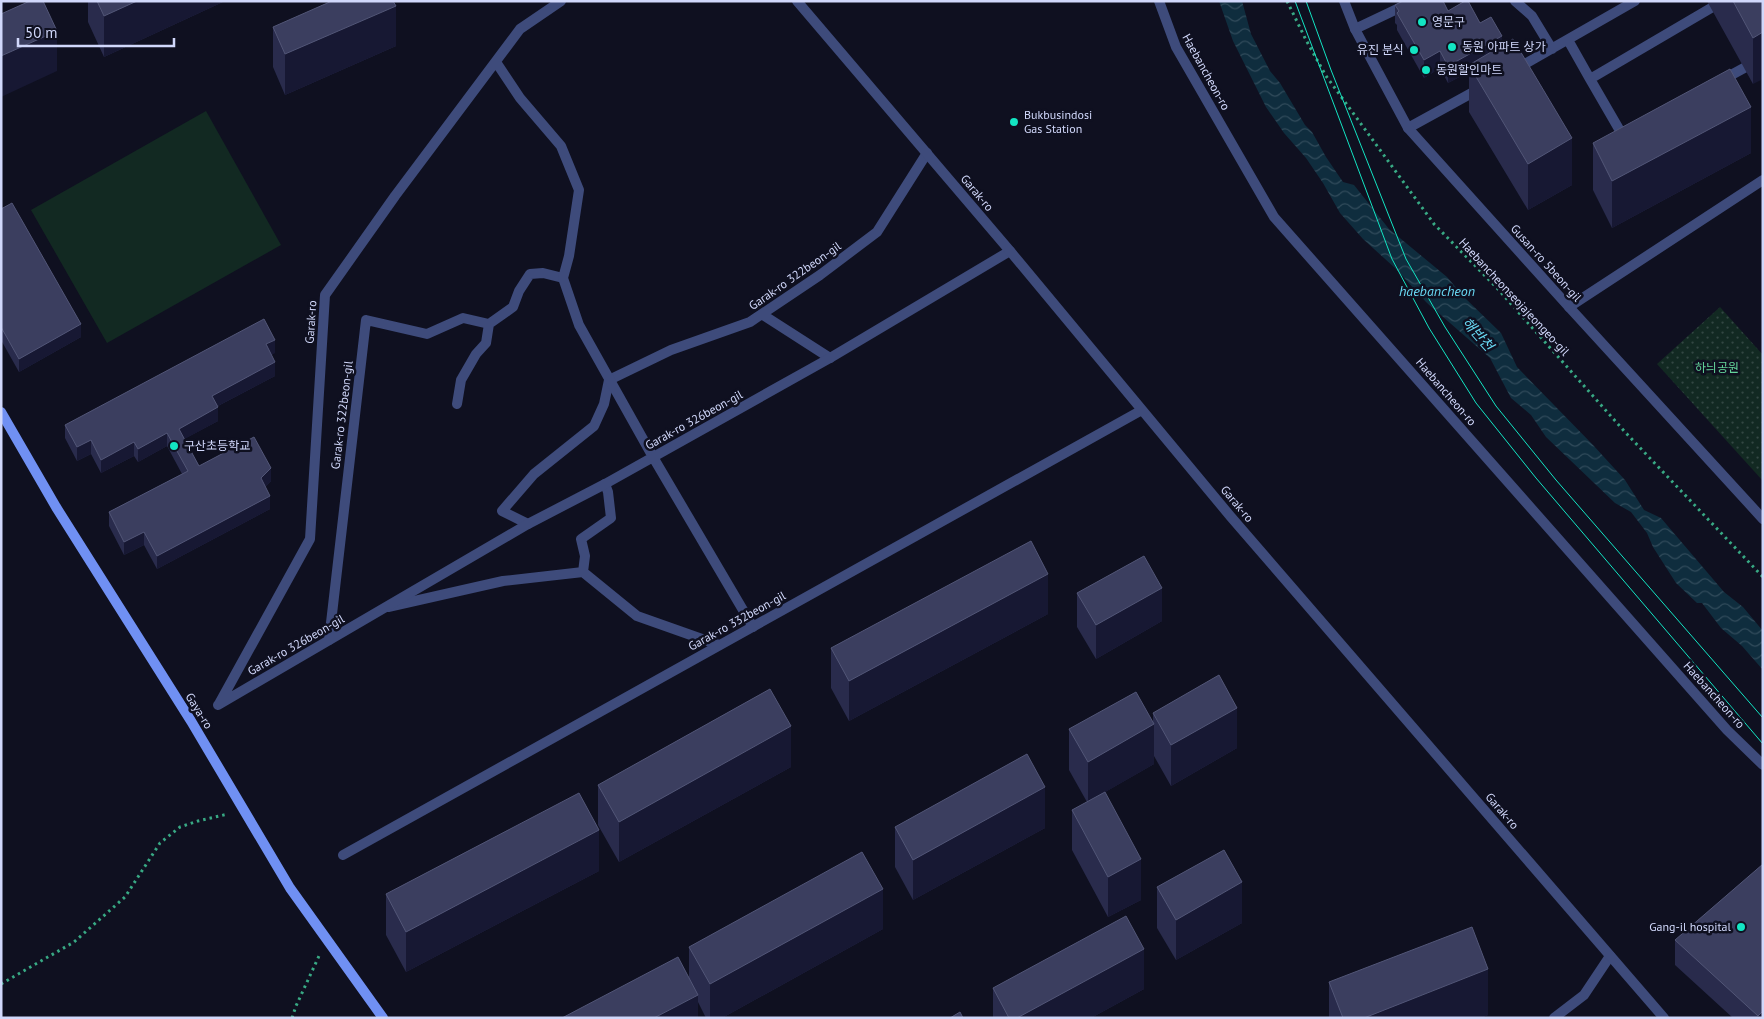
<svg xmlns="http://www.w3.org/2000/svg" width="1764" height="1019" viewBox="0 0 1764 1019" font-family="'PT Sans','Noto Sans KR',sans-serif">
  <defs>
    <pattern id="park-dots" width="8" height="8" patternUnits="userSpaceOnUse" patternTransform="scale(1.25)"><rect width="8" height="8" fill="#122922"/><path d="M2 2h.1M6 6h.1" fill="none" stroke="#334743" stroke-width="1.8" stroke-linecap="round"/></pattern>
    <pattern id="water-waves" width="16" height="10" patternUnits="userSpaceOnUse" patternTransform="scale(1.25)"><rect width="16" height="10" fill="#0f2d3e"/><path d="M0 5q4-4 8 0t8 0" fill="none" stroke="#314b5b"/></pattern>
  </defs>
  <rect width="100%" height="100%" fill="#0f1020"/>
  <path fill="url(#park-dots)" d="M1720,307L1763,355V481L1657,364Z"/>
  <path fill="#122922" d="M206,111L281,245L107,343L31,210Z"/>
  <path fill="url(#water-waves)" d="M1219,1H1242L1251,34L1270,71L1280,83L1305,125L1312,132L1326,157L1343,182L1354,185L1389,229L1447,277L1465,298L1501,333L1517,367L1593,445L1625,480L1644,510L1661,518L1724,592L1743,607L1763,631V670L1742,646L1721,628L1702,603H1697L1676,583L1653,547L1647,533L1631,512L1615,503L1546,437L1531,415L1511,398L1490,358L1426,302L1395,268L1363,239L1340,213L1323,183L1306,158L1284,133L1266,107L1233,41Z"/>
  <g fill="none" stroke-linecap="round" stroke-linejoin="round">
    <path stroke="#38a984" stroke-width="3" stroke-dasharray="2.5 4" stroke-linecap="butt" d="M1287,1L1306,40L1326,76L1434,224L1496,287L1625,432L1763,577
      M1,984L74,942L125,897L160,843L180,827L198,821L228,814
      M292,1018L296,1006L319,956"/>
    <path stroke="#3e4b7b" stroke-width="10" d="M1515,1L1532,16L1552,49
      M1355,29L1414,1
      M1568,40L1590,79
      M1516,69L1635,1
      M1722,80L1755,62
      M1408,128L1479,89
      M1629,133L1623,136L1590,79L1723,1
      M1569,307L1763,180
      M763,315L830,358
      M457,404L461,380L476,354L486,343L489,324
      M528,524L502,511L534,474L594,426L604,404L609,380L671,350L750,322L820,275L877,232L927,153
      M583,572L585,556L581,539L611,518L608,492L605,484
      M388,607L503,581L583,572L637,616L719,645
      M329,640L366,320L427,334L463,318L489,324L513,307L519,291L530,274L543,273L563,278
      M1554,1018L1584,995L1610,956"/>
    <path stroke="#3e4b7b" stroke-width="10" d="M496,62L520,98L561,146L579,190L569,256L563,278L579,325L653,457L753,627
      M219,704L310,539L325,295L395,196L520,29L561,1
      M218,705L528,524L605,484L830,358L1010,251"/>
    <path stroke="#3e4b7b" stroke-width="10" d="M797,1L1010,251L1231,517L1664,1018
      M1159,1L1176,47L1274,217L1727,730L1763,765
      M1344,1L1355,29L1408,128L1569,307L1763,519
      M343,855L1142,410"/>
    <path stroke="#7090f3" stroke-width="10" d="M1,412L56,507L191,721L290,888L383,1018"/>
    <path stroke="#13e5c3" stroke-width="1" d="M1295,1L1392,259L1429,328L1476,403L1536,478L1763,744
      M1306,1L1331,70L1406,259L1445,327L1496,406L1556,480L1763,718"/>
  </g>
  <path fill="#292b4c" d="M88,1H225L104,57L88,22Z
    M1707,1H1763L1753,84Z
    M1395,5L1448,11L1480,23L1502,45L1572,185L1528,210L1469,112V72L1448,83L1440,68L1424,78L1397,30V25L1395,23Z
    M273,27L396,46L285,95L273,67Z
    M1593,143L1751,153L1612,228L1593,190Z
    M1,209L81,337L19,372L1,340Z
    M275,353L271,355L275,376L218,406V421L184,439L199,466L271,481L265,487L270,509L157,569L144,545L124,555L109,526V512L182,474L167,446L138,462L134,456L101,473L91,454L77,461L65,438V425Z
    M1077,593L1162,621L1096,659L1077,627Z
    M1048,614L849,721L831,688V648Z
    M1153,713L1237,748L1171,786L1154,756V764L1105,792L1141,900L1108,917L1072,850V810L1087,802L1069,770V729L1153,722Z
    M791,767L619,862L598,825V785Z
    M895,827L1045,828L913,900L895,867Z
    M599,871L406,972L386,935V894Z
    M1157,887L1242,923L1176,960L1157,928Z
    M883,929L722,1018H706L698,1002V1018L689,979V947Z
    M1675,940L1763,1018H1733L1675,965Z
    M1329,982L1488,1015L1480,1018H1329Z
    M993,988L1144,989L1091,1018H993Z"/>
  <path fill="#171833" d="M137,1H225L104,57V16Z
    M396,6V46L285,95V54Z
    M57,31V71L1,97V56Z
    M1763,32V79L1753,84V38Z
    M1502,36V53L1469,65V72L1448,83V66Z
    M1440,51V68L1424,78V60Z
    M1751,107V153L1612,228V181Z
    M1572,138V185L1528,210V164Z
    M81,324V337L19,372V359Z
    M275,340V353L266,358V344Z
    M275,362V376L212,409V396Z
    M218,407V421L179,442V429Z
    M167,433V446L138,462V449Z
    M91,440V454L77,461V447Z
    M134,442V456L101,473V460Z
    M271,468V481L261,491V478Z
    M270,496V509L157,569V556Z
    M144,532V545L124,555V542Z
    M1048,574V614L849,721V681Z
    M1162,588V621L1096,659V625Z
    M1237,708V748L1171,786V745Z
    M1154,724V764L1088,802V762Z
    M791,726V767L619,862V822Z
    M1045,787V828L913,900V860Z
    M599,830V871L406,972V932Z
    M1141,859V900L1108,917V877Z
    M1242,882V923L1176,960V920Z
    M883,889V929L722,1018H710V984Z
    M1144,949V989L1091,1018H1017Z
    M1488,969V1015L1480,1018H1364Z
    M698,995V1018H654Z
    M1763,1011V1018H1758V1016Z"/>
  <path fill="#3b3e5f" stroke="#525677" d="M30,1H43L57,31L1,56V14Z
    M97,1H137L104,16Z
    M332,1H393L396,6L285,54L273,27Z
    M1403,1H1443L1448,11L1465,1H1468L1480,23L1491,17L1502,36L1448,66L1440,51L1424,60L1397,13L1399,11L1395,5Z
    M1733,1H1763V32L1753,38Z
    M1513,39L1572,138L1528,164L1469,65Z
    M1730,69L1751,107L1612,181L1593,143Z
    M12,203L81,324L19,359L1,327V209Z
    M264,319L275,340L266,344L275,362L212,396L218,407L179,429L199,466L254,437L271,468L261,478L270,496L157,556L144,532L124,542L109,512L188,471L167,433L138,449L134,442L101,460L91,440L77,447L65,425Z
    M1031,541L1048,574L849,681L831,648Z
    M1144,556L1162,588L1096,625L1077,593Z
    M1219,675L1237,708L1171,745L1153,713Z
    M770,689L791,726L619,822L598,785Z
    M1136,692L1154,724L1088,762L1069,729Z
    M1027,754L1045,787L913,860L895,827Z
    M1105,792L1141,859L1108,877L1072,810Z
    M579,793L599,830L406,932L386,894Z
    M1224,850L1242,882L1176,920L1157,887Z
    M862,852L883,889L710,984L689,947Z
    M1763,864V1011L1758,1016L1675,940Z
    M1126,916L1144,949L1017,1018H1009L993,988Z
    M1472,927L1488,969L1364,1018H1343L1329,982Z
    M678,957L698,995L654,1018H562Z
    M960,1012L963,1018H950Z"/>
  <g fill="#13e5c3" stroke="#0f1020" stroke-width="2">
    <circle cx="1422" cy="22" r="5"/>
    <circle cx="1452" cy="47" r="5"/>
    <circle cx="1414" cy="50" r="5"/>
    <circle cx="1426" cy="70" r="5"/>
    <circle cx="1014" cy="122" r="5"/>
    <circle cx="174" cy="446" r="5"/>
    <circle cx="1741" cy="927" r="5"/>
  </g>
  <g text-anchor="middle" stroke-width="5" stroke-linejoin="round" paint-order="stroke">
    <g font-size="12" fill="#d1d8fb" stroke="#0f1020" text-anchor="start">
      <text x="1432" y="26">영문구</text>
      <text x="1462" y="51">동원 아파트 상가</text>
      <text x="1404" y="54" text-anchor="end">유진 분식</text>
      <text x="1436" y="74">동원할인마트</text>
      <text x="1024" y="119">Bukbusindosi<tspan x="1024" dy="14">Gas Station</tspan></text>
      <text x="184" y="450">구산초등학교</text>
      <text x="1731" y="931" text-anchor="end">Gang-il hospital</text>
    </g>
    <g font-size="12" fill="#d1d8fb" stroke="#0f1020">
      <text transform="translate(1206 72) rotate(61)" y="4">Haebancheon-ro</text>
      <text transform="translate(977 193) rotate(50)" y="4">Garak-ro</text>
      <text transform="translate(1546 263) rotate(48)" y="4">Gusan-ro 5beon-gil</text>
      <text transform="translate(795 276) rotate(-35)" y="4">Garak-ro 322beon-gil</text>
      <text transform="translate(1514 297) rotate(47)" y="4">Haebancheonseojajeongeo-gil</text>
      <text transform="translate(311 322) rotate(-86)" y="4">Garak-ro</text>
      <text transform="translate(1446 392) rotate(49)" y="4">Haebancheon-ro</text>
      <text transform="translate(342 415) rotate(-83)" y="4">Garak-ro 322beon-gil</text>
      <text transform="translate(694 420) rotate(-29)" y="4">Garak-ro 326beon-gil</text>
      <text transform="translate(1237 504) rotate(50)" y="4">Garak-ro</text>
      <text transform="translate(737 621) rotate(-29)" y="4">Garak-ro 332beon-gil</text>
      <text transform="translate(296 645) rotate(-30)" y="4">Garak-ro 326beon-gil</text>
      <text transform="translate(1714 695) rotate(48)" y="4">Haebancheon-ro</text>
      <text transform="translate(199 711) rotate(58)" y="4">Gaya-ro</text>
      <text transform="translate(1502 811) rotate(49)" y="4">Garak-ro</text>
    </g>
    <g font-size="12" fill="#64d59b" stroke="#0f1020">
      <text x="1717" y="372">하늬공원</text>
    </g>
    <g font-size="14" font-style="italic" fill="#68d7f2" stroke="#0f1020">
      <text x="1437" y="296">haebancheon</text>
      <text transform="translate(1478 334) rotate(48)" y="5">해반천</text>
    </g>
  </g>
  <rect width="1764" height="1019" fill="none" stroke="#d1d8fb" stroke-width="5"/>
  <path d="M18 38v8h156v-8" fill="none" stroke="#d1d8fb" stroke-width="2.5"/>
  <text x="25" y="38" font-size="15" fill="#d1d8fb" stroke="#0f1020" stroke-width="4" paint-order="stroke">50 m</text>
</svg>
